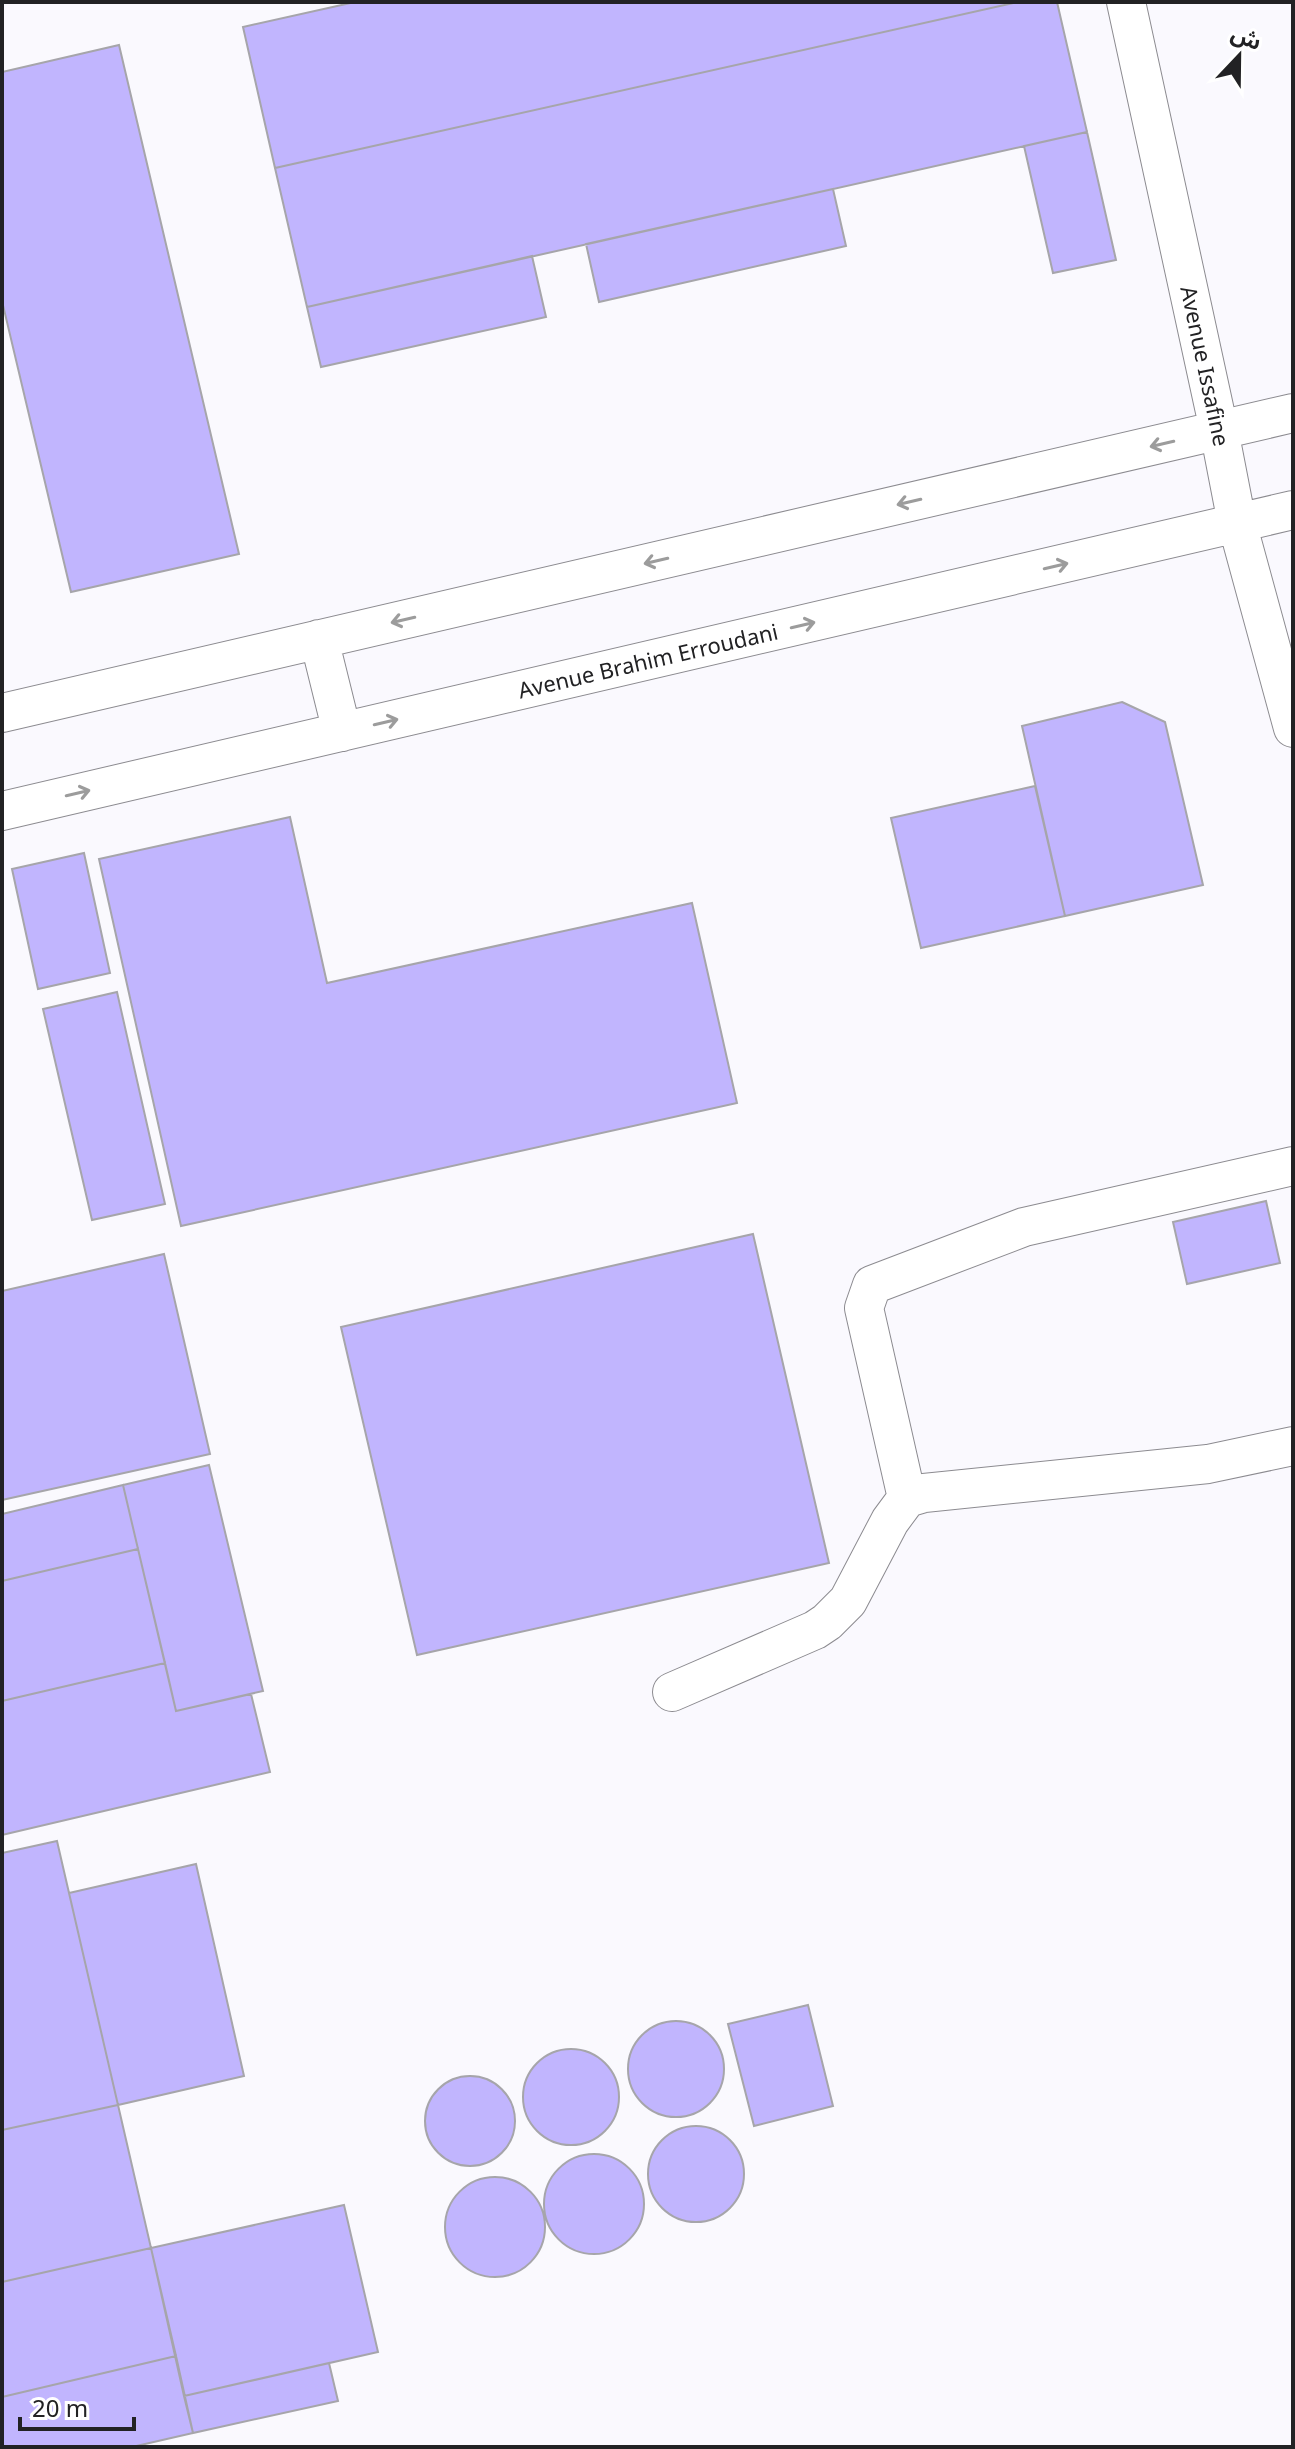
<svg xmlns="http://www.w3.org/2000/svg" width="1295" height="2449" viewBox="0 0 1295 2449" font-family="'Noto Sans','Noto Sans Arabic',sans-serif">
  <rect width="100%" height="100%" fill="#faf9fe"/>
  <path fill="#c1b5fe" stroke="#a6a5aa" stroke-width="2" d="M355,2H1018L275,168L243,27Z
    M1018,2H1057L1087,132L307,307L275,168Z
    M119,45L239,554L71,592L2,301V72Z
    M1087,132L1116,260L1053,273L1024,146Z
    M833,189L846,246L599,302L586,244Z
    M532,256L546,317L321,367L307,307Z
    M1122,702L1165,722L1203,885L1065,916L1022,726Z
    M1035,786L1065,916L921,948L891,818Z
    M290,817L327,983L692,903L737,1103L181,1226L99,859Z
    M84,853L110,973L38,989L12,869Z
    M117,992L165,1204L92,1220L43,1009Z
    M1266,1201L1280,1263L1187,1284L1173,1222Z
    M753,1234L829,1563L417,1655L341,1327Z
    M164,1254L210,1454L2,1500V1291Z
    M209,1465L263,1691L176,1711L123,1485Z
    M123,1485L138,1549L2,1581V1514Z
    M138,1549L165,1663L2,1701V1581Z
    M165,1663L176,1711L251,1694L270,1772L2,1835V1701Z
    M57,1841L118,2105L2,2130V1853Z
    M196,1864L244,2076L118,2105L69,1893Z
    M808,2005L833,2106L754,2126L728,2024Z
    M628 2069a48 48 0 1 1 96 0a48 48 0 1 1-96 0Z
    M523 2097a48 48 0 1 1 96 0a48 48 0 1 1-96 0Z
    M425 2121a45 45 0 1 1 90 0a45 45 0 1 1-90 0Z
    M118,2105L151,2248L2,2282V2130Z
    M648 2174a48 48 0 1 1 96 0a48 48 0 1 1-96 0Z
    M544 2204a50 50 0 1 1 100 0a50 50 0 1 1-100 0Z
    M445 2227a50 50 0 1 1 100 0a50 50 0 1 1-100 0Z
    M344,2205L378,2352L184,2396L151,2248Z
    M151,2248L176,2356L2,2397V2282Z
    M176,2356L193,2433L132,2447H2V2397Z
    M329,2363L338,2401L193,2433L184,2396Z"/>
  <g fill="none" stroke-linecap="round" stroke-linejoin="round">
    <defs>
      <path id="minor" d="M1126,2L1219,430L1237,523L1293,728
        M319,639L342,732
        M2,713L1293,413
        M2,811L1293,510
        M907,1498L864,1308L872,1285L1024,1227L1293,1166
        M672,1692L815,1630L827,1622L848,1601L890,1521L907,1498L924,1493L1208,1464L1293,1446"/>
    </defs>
    <use href="#minor" stroke="#8c8b90" stroke-width="40"/>
    <use href="#minor" stroke="#fff" stroke-width="38"/>
  </g>
  <defs><path id="oneway-shaft" d="M-6 0H5M1.5-3L5.5 0L1.5 3" fill="none" stroke-width="1.6" stroke-linecap="round" stroke-linejoin="round" transform="scale(2)"/></defs>
  <g stroke="#9c9c9c">
    <use href="#oneway-shaft" transform="translate(1162 444) rotate(167)"/>
    <use href="#oneway-shaft" transform="translate(909 502) rotate(167)"/>
    <use href="#oneway-shaft" transform="translate(656 561) rotate(167)"/>
    <use href="#oneway-shaft" transform="translate(1056 566) rotate(-13)"/>
    <use href="#oneway-shaft" transform="translate(403 620) rotate(167)"/>
    <use href="#oneway-shaft" transform="translate(803 625) rotate(-13)"/>
    <use href="#oneway-shaft" transform="translate(386 722) rotate(-13)"/>
    <use href="#oneway-shaft" transform="translate(78 793) rotate(-13)"/>
  </g>
  <g text-anchor="middle" stroke-width="6" stroke-linejoin="round" paint-order="stroke">
    <g font-size="22" fill="#222224" stroke="#fff">
      <text transform="translate(1205 366) rotate(78)" y="8">Avenue Issafine</text>
      <text transform="translate(648 661) rotate(-13)" y="8">Avenue Brahim Erroudani</text>
    </g>
  </g>
  <rect width="1295" height="2449" fill="none" stroke="#222224" stroke-width="8"/>
  <g transform="translate(1239 56) rotate(22)" stroke="#ffffff" stroke-width="6" paint-order="stroke">
  <path d="M0-6L14 30L0 20L-14 30Z" fill="#222224"/>
  <text y="-12" font-size="22" font-weight="bold" text-anchor="middle" fill="#222224">ش</text>
  </g>
  <path d="M20 2417v12h114v-12" fill="none" stroke="#222224" stroke-width="4"/>
  <text x="32" y="2417" font-size="24" fill="#222224" stroke="#ffffff" stroke-width="6" paint-order="stroke">20 m</text>
</svg>
